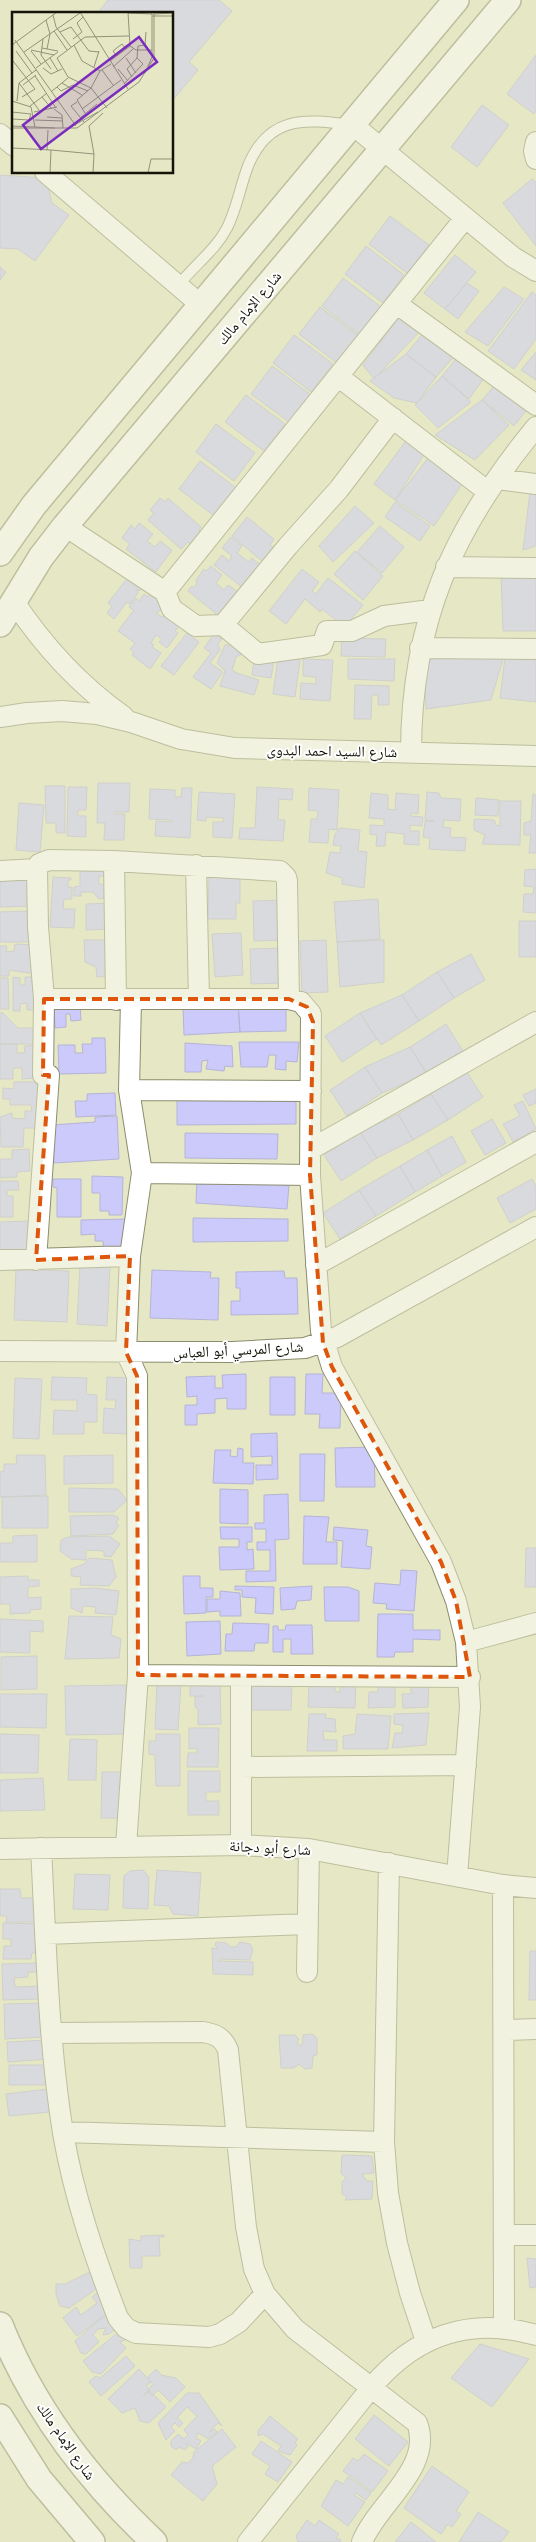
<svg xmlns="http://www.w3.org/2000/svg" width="536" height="2542" viewBox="0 0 536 2542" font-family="'PT Sans','Noto Naskh Arabic',sans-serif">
  <rect width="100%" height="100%" fill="#e6e7c5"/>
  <path fill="#cbcafb" stroke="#b5b4d5" d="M108,0H219L232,11L189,62L198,70L172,101V14H97Z
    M536,55V111L534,114L507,94Z
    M482,105L509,125L477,167L451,147Z
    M0,175L46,178L52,203L69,215L35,261L18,249L0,248Z
    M532,179L536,182V246L503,203Z
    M390,216L429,245L407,273L369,244Z
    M366,246L404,275L383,303L345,274Z
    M455,255L476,272L445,309L424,293Z
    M0,267L6,272L0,280Z
    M343,278L381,307L360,335L322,306Z
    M467,283L479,291L458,319L445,309Z
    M504,287L524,299L488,346L465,332Z
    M532,292L536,295V339L514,369L488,351Z
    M320,307L359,336L337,363L299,334Z
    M403,312L424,327L374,379L363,365Z
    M433,322L464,345L436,377L406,354Z
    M294,335L333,364L311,392L273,363Z
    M536,352V380L521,370Z
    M406,354L436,377L417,403L394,398L370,381Z
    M459,355L487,374L469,399L442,376Z
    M272,366L311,395L289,422L251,394Z
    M506,372L536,398L514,426L482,400Z
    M442,376L471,402L438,428L415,405Z
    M246,395L285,424L264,451L225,422Z
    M482,400L509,425L475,460L435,435Z
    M216,424L255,453L234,481L196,452Z
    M408,438L425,453L395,500L374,484Z
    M432,453L464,481L434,526L395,500Z
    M200,461L239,490L217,518L179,489Z
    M531,483L536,484V546L523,550Z
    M160,498L165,502L168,498L201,527L199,530L201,532L191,545L188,542L181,549L148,520L154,513L150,510Z
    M395,502L430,526L420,541L385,517Z
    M355,506L374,523L333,562L319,546Z
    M247,517L274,539L270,545L273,547L262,561L232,536Z
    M139,523L153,534L147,541L155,547L160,541L172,550L156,572L126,549L130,544L122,538L131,525L135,529Z
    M380,526L404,547L382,573L357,552Z
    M231,537L242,546L237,553L249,562L252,558L260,565L243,588L214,565L222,555L229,561L232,556L222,548Z
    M355,551L383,576L363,600L334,574Z
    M211,566L222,575L216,583L224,590L228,585L238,592L219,616L188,591L192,586L194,588L197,583L196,580L204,569L206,571Z
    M302,569L319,582L312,591L316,594L328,578L363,605L345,627L322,609L320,612L305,599L286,624L269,611Z
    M501,574L536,575V631H503Z
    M129,576L143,586L139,591L136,589L138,593L130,604L127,602L114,619L107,613L112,606L108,603Z
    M144,594L148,597L151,594L162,602L159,606L163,609L156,613L162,617L164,615L179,626L175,631L178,633L167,648L159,642L162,639L156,635L151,643L154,645L152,647L161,653L150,669L132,655L134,652L130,649L135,643L118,631L134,610L129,607L136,598L139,601Z
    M187,633L199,642L174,675L161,666Z
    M214,634L222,639L218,644L220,650L210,663L223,672L211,689L193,677L211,653L204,648Z
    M342,638L386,639L385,657L341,656Z
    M225,645H235L246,652L236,657L232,670L237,673L259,680L254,695L220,686L225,671L217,663Z
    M506,649H536V702L500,698Z
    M506,649L491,700L426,709L424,659Z
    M265,658L274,660L271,678L252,675L254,662L264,664Z
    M278,658L300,660L295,697L273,694Z
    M303,659L333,660L330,701L300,699L301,683L316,684V677L303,676Z
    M348,659H395L394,681L348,679Z
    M355,685L389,686V705H378V695H372L371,719H354Z
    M98,783H130L129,812H114L115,814H125L124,840H104L105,823H97Z
    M45,786H65V833H56V823H46Z
    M68,787H87L86,810H78V816H86V837L67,836Z
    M257,787L293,789L292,800L279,799L278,820H285L283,841L239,839L240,828H255Z
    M182,788H192L190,838L155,836L156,821L172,822V820L149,819L150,789L175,790V797H181Z
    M309,788L339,790L337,830L329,829L328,843L309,842L311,819H317L318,811L308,810Z
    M199,792L235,794L232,838L213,837V822H223L224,818L206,817V821L197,820Z
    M427,792L439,793L441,798L461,799L460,821L444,820L443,827L451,828L450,837L466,838L465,851L429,849L430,838L423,837L425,821H434L425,820Z
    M371,793L388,795V809L395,810L396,793L419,795L418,814L412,813L410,816L423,817L422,826L410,825V831H419V845L404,844V834L386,832L385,846H376L377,835L370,834V825L384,826V819L369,818Z
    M533,794L536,795V853H529L531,835H524V823L531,821Z
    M476,798L499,800L498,816L475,815Z
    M500,801H521L520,845L482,844L485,835L474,830V819L494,820L496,825L500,826Z
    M19,803L44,805L40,852L16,850Z
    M340,828L360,830L358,851L367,852L364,888L342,884V878L326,873L330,852L340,853L341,846L333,845L335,834Z
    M113,868L112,877L99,876V884L110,885L109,897L99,899L93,892H81V896H74V887L80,886V869Z
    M536,869V913L523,912L524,894H533L534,887L524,886L525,870Z
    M209,873H240V903H236V919H208Z
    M0,874H36L35,906L0,907Z
    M53,877L71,878V880H68V887H72V899H64L63,909H75L74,928L50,927Z
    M378,899L380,939L337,942L334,902Z
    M283,900L284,940L254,941L253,901Z
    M111,903L112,929L86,930V904Z
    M29,911V942H0V912Z
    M519,921H536V957H519Z
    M241,933L243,975L215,977L212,934Z
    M84,940H110L111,976L97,977L96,967L85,962Z
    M326,940L328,992L302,993L300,941Z
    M384,940V982L340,987L337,942Z
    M15,944L36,945V974L9,970V976H0V946H7L6,952L14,951Z
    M284,948L285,983L251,984L250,949Z
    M471,954L485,980L454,998L437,972Z
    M437,972L454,998L419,1021L402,995Z
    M13,977L20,978V985H25V977H38V1010H27V1003L20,1004V1011H13Z
    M0,978H8L9,1009H0Z
    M402,995L419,1021L381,1045L360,1013Z
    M80,1002L81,1020L71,1021L70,1014H66V1027L55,1028L54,1004Z
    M238,1005H286V1031L240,1032Z
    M238,1005L240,1032L184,1035L183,1008Z
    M0,1013H3L18,1028H36V1044H0Z
    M360,1013L377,1039L342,1062L325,1036Z
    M446,1024L463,1051L427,1074L410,1047Z
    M92,1038H105L106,1073L59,1074L58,1045H75V1053H83L82,1044H92Z
    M239,1042H299L297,1062L286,1061V1070L275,1069L276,1055H269L267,1067H241Z
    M185,1043L232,1046L233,1067L225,1066L224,1071L206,1069L208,1060L202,1061L201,1072H185Z
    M0,1044H17V1053H25L24,1046L38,1045V1078L22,1079V1068H13V1079H0Z
    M410,1047L427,1074L382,1093L365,1067Z
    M365,1067L382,1093L347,1116L330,1090Z
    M466,1071L483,1097L448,1120L431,1094Z
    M14,1082H41L39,1128H24L23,1147H1L0,1117L12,1113V1118L25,1119V1111H32L31,1105H10V1099H3V1088L14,1089Z
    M536,1089V1103L529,1106L523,1095Z
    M115,1093L116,1115L76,1117L75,1101H87V1094Z
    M431,1094L448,1120L413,1140L398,1114Z
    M296,1097V1124L177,1125V1098Z
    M523,1101L536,1129L513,1142L503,1124L520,1116L514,1105Z
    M398,1114L413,1140L377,1158L360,1132Z
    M117,1116L119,1159L54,1163L52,1125L95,1122V1117Z
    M492,1119L506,1143L485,1155L471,1131Z
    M360,1132L377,1158L341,1181L324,1155Z
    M185,1133L278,1134L277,1159L185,1158Z
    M452,1136L466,1162L442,1176L427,1150Z
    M29,1149L30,1171L17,1172V1177L0,1178V1159H12V1150Z
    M427,1150L442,1176L415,1192L400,1166Z
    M400,1166L415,1192L376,1216L359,1190Z
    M92,1176L123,1177L122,1215H109V1211H100V1193H92Z
    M53,1179H81V1217H57V1188L53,1187Z
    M197,1179L289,1185L287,1209L196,1203Z
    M532,1179L536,1186V1209L510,1223L497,1198Z
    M0,1181H18L19,1190H7V1196H13V1217H0Z
    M359,1190L376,1216L340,1239L323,1213Z
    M193,1218L288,1219V1241L193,1242Z
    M127,1219V1250L104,1251L103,1241H95V1234L81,1235V1220Z
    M30,1221L31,1250L0,1251V1222Z
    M80,1265L110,1266L107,1326L77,1324Z
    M16,1269L69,1271L67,1322L14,1320Z
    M152,1270L211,1272L210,1278H219L218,1320L150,1318Z
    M284,1271L285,1278H297L298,1314L231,1315V1301H240V1288H236V1272Z
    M246,1374V1409H227V1398L215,1399V1413L197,1414V1425H185V1405H197V1396L187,1397L186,1377L215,1376V1388H223L222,1375Z
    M306,1374H323L322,1393H341L340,1428H319L320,1414H305Z
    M52,1377L87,1378L86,1394L97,1395V1422H84V1434H53L54,1410L77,1411V1400H51Z
    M107,1377L133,1378L131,1434L103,1433L104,1408L115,1409L116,1400H106Z
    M270,1377H295V1415H270Z
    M15,1378L42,1379L39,1439L13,1438Z
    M277,1433L278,1479L256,1480V1465H272V1456L251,1457V1434Z
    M374,1447L375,1487H336L335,1448Z
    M238,1448L243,1449V1463H254L253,1484L213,1483L215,1450H231L230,1456L237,1457Z
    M300,1454H325L324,1501H300Z
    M16,1455H45L46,1495L0,1497V1472L4,1471V1464H17Z
    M113,1455V1483L64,1484V1456Z
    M69,1488L118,1489L127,1500L114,1512H69Z
    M220,1489L248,1490V1524L220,1523Z
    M288,1494L289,1539L275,1540L276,1581L246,1582V1571H270V1550H257V1542H266V1529H255V1523H264V1495Z
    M48,1496V1528H2V1497Z
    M113,1515L119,1518L116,1523L119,1525L113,1534L71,1536L70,1516Z
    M304,1516L329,1517L326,1542H337V1564H303Z
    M220,1527H252V1542H247V1550L253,1549L254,1569L220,1570L219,1547H239V1539H221Z
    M334,1527L368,1530L366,1546L372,1547L370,1569L341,1567L343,1541L333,1540Z
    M37,1535V1562H0V1543H13V1536Z
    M109,1536L120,1544L111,1557L104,1556V1551L86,1550V1560L71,1559L60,1551L61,1540L68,1537Z
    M526,1548H536V1587H525Z
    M89,1558L112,1560L116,1577L109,1586L80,1585L81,1577L71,1576V1569L84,1564Z
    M401,1570L417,1571L414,1611L386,1609L387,1604L373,1603L375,1583L400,1585Z
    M28,1576V1580H39V1586L28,1587V1598L41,1597V1609L30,1610V1613L10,1614V1604H0V1577Z
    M183,1576H200V1588H213V1597H206V1613L184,1614Z
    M235,1586L274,1587L273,1614L255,1613L256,1598L242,1597V1590H235Z
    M312,1586L311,1600L297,1601L295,1609L281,1610L280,1588Z
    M324,1587H348L359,1591V1621H325Z
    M96,1588L119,1591L116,1615L95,1613L96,1607L83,1606L82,1613L71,1608V1589Z
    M220,1591L240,1593L241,1616H220V1611L207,1612V1599H220Z
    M378,1614H413V1630H440V1640L413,1639V1652H395L394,1657H377Z
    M69,1616L113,1617L111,1635L121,1639L119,1658L65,1659Z
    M0,1619L43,1621V1632L30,1631V1653L0,1652Z
    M220,1621L221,1654L187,1656L186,1622Z
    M233,1623L269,1624L268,1643H255L254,1651H225L226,1634H232Z
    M286,1625H312L313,1654H291V1639H283V1652H273V1626H278V1630H285Z
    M37,1656V1689L1,1690V1657Z
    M340,1679L356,1680L355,1708L308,1707L309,1681L335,1682V1692H340Z
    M220,1680L221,1724L198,1725V1709L195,1707V1697L203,1696H190V1681Z
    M157,1681L181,1683L178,1730L155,1729Z
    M378,1681L395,1684V1707L368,1708L369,1692H378Z
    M429,1682L428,1707L403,1708L402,1694H411V1684Z
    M251,1683L292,1684L291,1710H250Z
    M126,1685L127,1734L66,1735L65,1686Z
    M0,1694H47L46,1728L0,1727Z
    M429,1713L426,1745L392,1748L395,1733H402L403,1725L394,1724V1714Z
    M309,1714H326L325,1718L335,1719L336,1732L323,1731L324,1740H337V1751H307Z
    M357,1714L391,1716L388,1749H343V1736L355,1734Z
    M189,1728H219L218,1767H187L188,1753H197V1748L189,1749Z
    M0,1734L39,1735L38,1773H0Z
    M156,1734H180V1786H156L155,1755L149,1754V1741H156Z
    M70,1739L97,1740L96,1780H68Z
    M188,1771H220V1792H206V1801H219V1815H188Z
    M102,1772H125V1818H101Z
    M43,1778L45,1810L0,1811V1780Z
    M143,1870L149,1877L148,1909L123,1908L124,1876L130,1871Z
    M157,1870L201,1873L198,1916L173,1914L169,1906L154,1905Z
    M75,1874L110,1875L108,1910L73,1909Z
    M0,1889H20L21,1898H43L42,1922H6L7,1916H0Z
    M3,1923L43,1924V1953H32L31,1959H3L4,1946H11V1939H3Z
    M216,1942L226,1943L231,1947H236L240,1942L250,1944L253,1950L250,1960L220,1959L218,1961L253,1962V1975L213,1974L212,1948L218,1949L215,1945Z
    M530,1951H536V2000H529Z
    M38,1963L39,1972H28V1977L14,1978L15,1987L40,1986V1999L3,2000L2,1964Z
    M44,2003L45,2037L5,2039L4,2004Z
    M312,2034L317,2038V2055L313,2056L312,2068L305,2069L299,2064L294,2068H281L279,2035H295L299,2039L297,2043L302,2046L303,2035Z
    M48,2040L49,2059L8,2062L7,2042Z
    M9,2065H52V2085H9Z
    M48,2089L50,2112L9,2116L6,2094Z
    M342,2155L372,2156L374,2173L362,2174L367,2181H373L372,2199L345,2200L347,2197L342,2194V2182L346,2178L341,2173Z
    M164,2235V2237H159L160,2256H142V2268H130L129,2239L141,2241V2236Z
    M527,2258L536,2259V2287L530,2288Z
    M99,2264L102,2285L69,2308L60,2306L56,2294V2284H65L90,2272Z
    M102,2289L116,2307L77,2336L63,2318L76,2307L81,2315L97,2303L92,2297Z
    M106,2314L118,2327L109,2334L103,2335L106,2328L98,2329L93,2335L99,2342L86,2354L81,2353L75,2341Z
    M121,2330L130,2338L120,2342L126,2348L101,2374L92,2372L83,2361Z
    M480,2344L529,2359L492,2407L451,2378Z
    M126,2356L135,2366L101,2396L89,2382L96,2376L100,2378Z
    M139,2369L151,2382L146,2386L150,2390L143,2396L149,2390L166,2407L149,2423L140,2421L135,2408L122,2413L108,2399Z
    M156,2369L161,2375L176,2378L185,2387L170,2402L158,2390L152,2396L147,2390L153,2384L147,2378Z
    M187,2393H199L222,2426L218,2423L209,2432L215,2429L217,2432L208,2439L198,2433L196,2438L201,2441L196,2449L186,2443L188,2447L185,2450L179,2447L176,2450L171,2446V2441L178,2434L184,2439L188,2435L184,2430L197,2416L187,2407L177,2418L183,2423L179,2427L175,2423L171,2427L175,2431L166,2440L158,2423Z
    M374,2415L408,2442L389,2466L355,2439Z
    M270,2416L298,2439L295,2443L297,2445L290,2455L278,2451L281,2446L263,2434L258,2436V2431Z
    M222,2429L236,2447L212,2466L217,2484L203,2501L171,2475L182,2462L188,2463L193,2458L194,2452Z
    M261,2441L292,2462L278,2482L265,2474L270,2466L252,2454Z
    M364,2454L388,2471L372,2492L343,2471L353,2458L358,2461Z
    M432,2466L469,2492L456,2511L461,2514L452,2527L448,2524L441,2534L404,2508Z
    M348,2477L371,2493L366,2500L356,2493L354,2495L365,2502L348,2526L321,2506L336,2480L343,2484Z
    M478,2512L509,2532L501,2542H459Z
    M307,2520L315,2526L319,2520L339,2534L336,2538L341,2540L340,2542H298L296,2536Z
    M411,2522L436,2542H395Z"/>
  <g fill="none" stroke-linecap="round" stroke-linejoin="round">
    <defs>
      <path id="service" d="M178,286C194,265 215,251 227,228C237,208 240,187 248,166C268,117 303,118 349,125"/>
      <path id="minor" d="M353,125L513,257L536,271
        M0,134L14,146
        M536,142L534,151L536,159
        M45,172L201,305
        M397,304L536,405
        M339,377L487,491
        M497,479L536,484
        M65,526L165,592L172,609L196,626L223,625L258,654L322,645L327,631H352L384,616L430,610
        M446,567L536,568
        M165,592L465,218
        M13,600C44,647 78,684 123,716
        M223,625L288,546L339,489L393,418
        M420,648L536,649
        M0,717L27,713L62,711L97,714L131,722L181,739L235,748L536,756
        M411,753C411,621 453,528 536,427
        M114,861L116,1000
        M196,865L199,999
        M0,871L37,869L39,864L49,860L114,861L280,871L286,877L287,881L289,999
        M44,999H289L301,1002L311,1014L310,1175L321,1331L332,1367L441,1562L456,1601L466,1642L470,1707L457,1876
        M129,1090L311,1091
        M311,1149L536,1022
        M142,1173L310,1175
        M0,1260L130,1256
        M36,1260L49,1075H43L44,999L38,927L37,869
        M316,1265L536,1142
        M0,1351L233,1352L305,1348L337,1337L536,1227
        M466,1642L536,1623
        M138,1675L470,1677
        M241,1767L466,1765
        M241,1845V1677
        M126,1846L138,1675L137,1376L126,1352L130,1256L142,1173L129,1090L131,1000
        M41,1848C46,1943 48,2039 63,2133C74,2197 95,2258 118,2318L126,2328L136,2333L209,2337L220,2334L239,2322L265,2294
        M0,1849L241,1845L309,1849L503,1885L536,1888
        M389,1863L384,2142L388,2193L397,2243L410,2293L426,2341
        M503,1885L504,2329
        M46,1934L307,1924
        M307,1972L309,1849
        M505,2030L536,2029
        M52,2033L203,2032C216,2034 223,2038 228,2050L246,2227L254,2269L265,2294L295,2329L417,2423C434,2467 377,2504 362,2542
        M63,2132L384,2142
        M504,2235H536
        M248,2542L371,2388C414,2336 470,2316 536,2335"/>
      <path id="tertiary" d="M0,553L34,505L456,0
        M0,624L41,557L65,526L508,0
        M0,2325C34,2410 88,2480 154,2542
        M0,2417L39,2479L92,2542"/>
    </defs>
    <use href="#service" stroke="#8c8d6e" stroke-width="12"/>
    <use href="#minor" stroke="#8c8d6e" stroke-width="22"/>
    <use href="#tertiary" stroke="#8c8d6e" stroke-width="28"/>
    <use href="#service" stroke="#fff" stroke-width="10"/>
    <use href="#minor" stroke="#fff" stroke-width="20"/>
    <use href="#tertiary" stroke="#fff" stroke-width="25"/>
  </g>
  <path d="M0 0H536V2542H0ZM44,999H289L307,1007L313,1022L310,1175L323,1343L332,1367L441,1562L456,1601L470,1677L138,1675L137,1376L126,1352L130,1256L36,1260L49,1075H43Z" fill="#e6e7c5" fill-opacity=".55" fill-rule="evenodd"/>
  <path fill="none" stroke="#dd560c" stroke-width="4" stroke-dasharray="10 6" stroke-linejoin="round" d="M44,999H289L307,1007L313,1022L310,1175L323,1343L332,1367L441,1562L456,1601L470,1677L138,1675L137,1376L126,1352L130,1256L36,1260L49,1075H43Z"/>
  <g text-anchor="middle" stroke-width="4" stroke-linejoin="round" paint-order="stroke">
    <g font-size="15" fill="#141408" stroke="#fff">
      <text transform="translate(249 308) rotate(-50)" y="5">شارع الإمام مالك</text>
      <text transform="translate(332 751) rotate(1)" y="5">شارع السيد احمد البدوى</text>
      <text transform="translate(238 1350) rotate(-3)" y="5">شارع المرسي أبو العباس</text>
      <text transform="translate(270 1848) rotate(3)" y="5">شارع أبو دجانة</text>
      <text transform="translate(66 2441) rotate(55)" y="5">شارع الإمام مالك</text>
    </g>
  </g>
  <g transform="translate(12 12)">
    <rect width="161" height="161" fill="#e6e7c5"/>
    <path fill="none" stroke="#929379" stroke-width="1" d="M68,0L116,77M116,0L118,34L124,38H140M116,1L140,2M142,2L162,1M41,3L44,15L59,35M140,4H162M34,8L38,22L35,37M42,19L55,38M48,20L59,15L77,39L87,40M31,27L29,43L39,57M61,27L70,20L65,11L71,5M3,28L64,114M0,33L45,0M62,33L70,49L88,59M30,36L46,39M19,38L42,43M4,39L20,61M19,39L29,52M12,40L68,1M105,44L101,39L106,35L110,32L114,37M38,46L46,59M114,46L124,61M1,49L23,77L10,85M98,49L118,34M82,55L87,39M101,55L121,37M24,56L46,40M31,56L39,62L50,57M106,57L116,69M90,58L101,73M133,61L140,45V0M23,64L44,96M120,65L115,57L125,46L126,34L133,33L134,20M7,71L27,98M50,71L70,83M112,72L131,52L125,46M11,73L24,63M45,75L49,79L61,73L76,79M40,79L56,66M30,85L40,97M0,89L19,95L23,115M5,89L7,71L24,58M65,90L59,94L72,110M18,94L34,82M95,96L79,76L56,65L45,46L73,25L117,24M42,97L50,103L51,116M70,97L109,68M0,100L19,102M22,100L45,95M73,101L65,88L79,76L88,59L99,52M35,105L50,106M68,106L85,92M0,107L17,108L19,102M23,108L51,109M0,114L43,116M59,115L86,100M0,116H65L127,70L142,46V0M0,136L39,138M35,138L36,118M82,142L77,114L91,101M38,161L39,138L82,142L81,161M136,161L139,147H162"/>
    <path fill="#7b2cbf" fill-opacity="0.15" stroke="#7b2cbf" stroke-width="2.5" d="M127,25L145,50L29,137L11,113Z"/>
    <rect width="161" height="161" fill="none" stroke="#141408" stroke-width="2.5"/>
  </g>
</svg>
